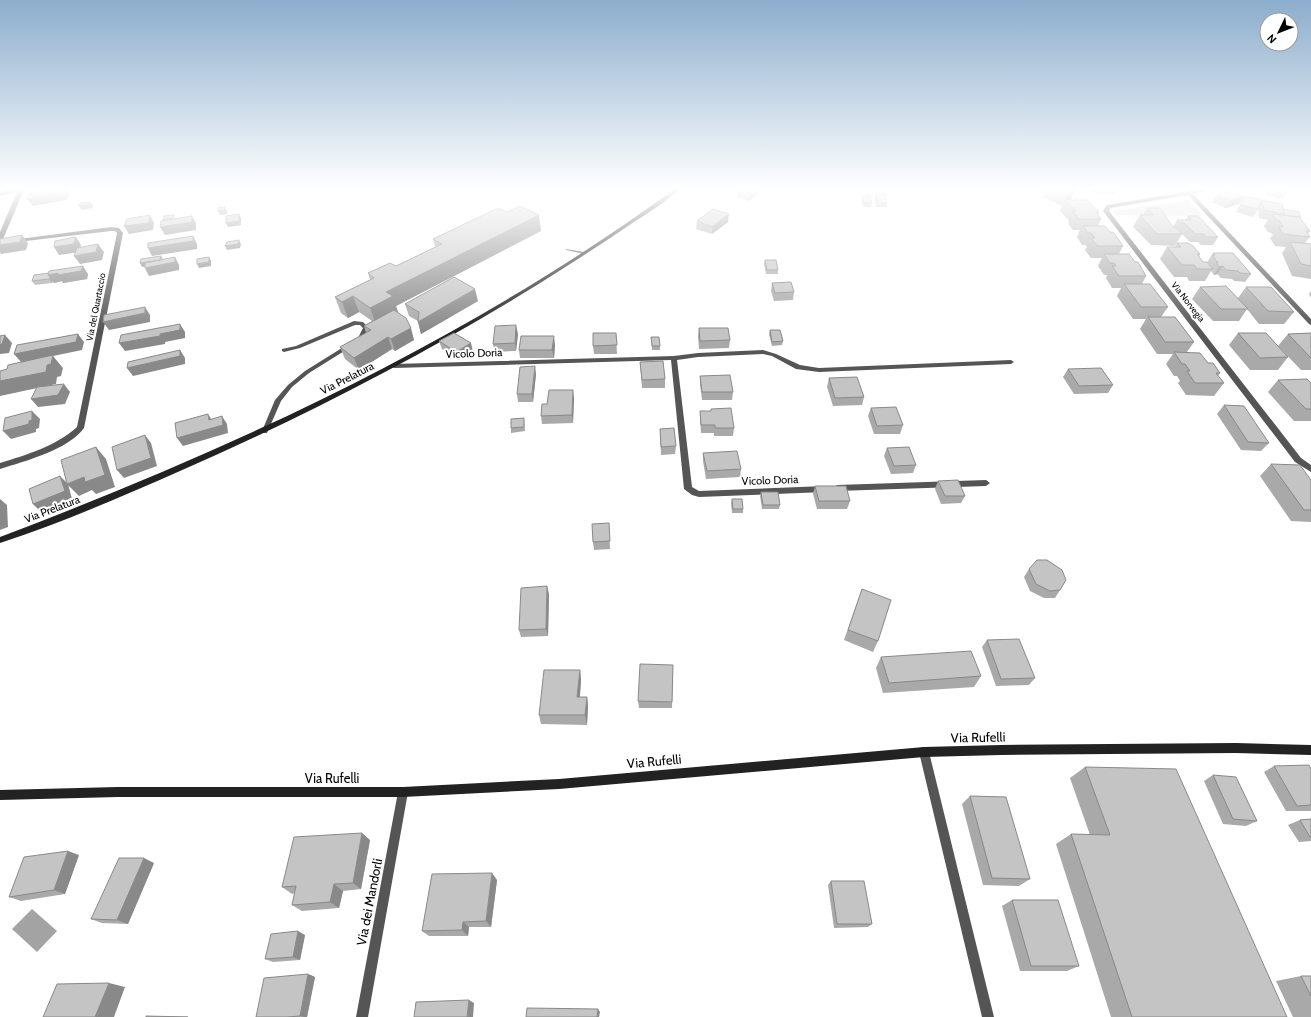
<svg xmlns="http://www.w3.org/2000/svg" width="1311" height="1017" viewBox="0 0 1311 1017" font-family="Cabin,sans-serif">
  <rect width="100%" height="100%" fill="#fff"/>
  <path fill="#dcdcdc" d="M1182,198L1189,200L1202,216L1117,215L1113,211L1184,201Z"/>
  <path fill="#a3a3a3" d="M32,909L57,931L37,952L12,929Z"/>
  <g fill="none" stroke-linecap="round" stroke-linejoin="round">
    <path fill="#555" fill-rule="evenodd" d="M566,249L584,252L586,253L584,254L566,250Z
      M354,321L363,322L369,328L362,340L309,373L292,387L281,401L267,433H263L262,431L275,400L288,385L305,371L358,338L363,328L360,325H355L300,348L284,352L282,351V349L296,346Z"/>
    <path fill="#555" fill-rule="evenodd" d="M18,188H23L24,190L3,239L4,241L111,227L119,228L123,233L84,428C68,450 25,461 0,469V463C26,455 56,446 77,427L117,233L115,231H111L0,244V232L17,192L0,196V192Z
      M1207,188H1219L1193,194L1311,319V325L1309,324L1188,195L1110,208L1109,211L1301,458L1311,465V472L1295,462L1103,211L1106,206L1108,205Z
      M763,350L776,354L800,365L819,368L1011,360L1014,362L1011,364L819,372L796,369L772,356L763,354L698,357L677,360L692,487L699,491L825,486L829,489L825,492L699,497L692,495L684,489L671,360L394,368L391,366L394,364L674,356L698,353Z
      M986,480L990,483L986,486L837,491L833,488L837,485Z
      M924,747L928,748L929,752L994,1017H982L919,752L920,748Z
      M403,787L407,788L408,792L368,1017H356L398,792L399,788Z"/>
    <path fill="#222" fill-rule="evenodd" d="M676,188H681C666,202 648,213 631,224C600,245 569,265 537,285C422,356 303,417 180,471C121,497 61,523 0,543V537C237,447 470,339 676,188Z
      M1236,743L1311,745V755L1236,753L1001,755L924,757L559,789L403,797H118L0,800V790L118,787H403L559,779L924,747L1001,745Z"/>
  </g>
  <path fill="#a9a9a9" d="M738,188H765L749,201L737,197Z
    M1042,188H1076L1070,200L1099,212L1098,215L1101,219L1098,226L1123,246L1119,254L1146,276L1142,284L1168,307L1161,317L1194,342L1187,352L1208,363L1220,373L1218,376L1224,383L1214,396L1186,395L1178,383L1180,381L1177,376H1174L1166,364L1173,354H1157L1140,329L1146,319H1133L1117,296L1121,288H1112L1106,278L1107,275H1104L1098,266L1102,258H1091L1085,250L1087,247L1085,245H1082L1077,237L1080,230H1073L1068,223L1069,221L1060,211L1062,205V206L1042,197L1044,192L1041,191Z
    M1090,188H1119L1116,194H1095Z
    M1130,188H1154L1153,190H1131Z
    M1262,188H1288V191L1283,199L1266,195V191L1262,190Z
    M876,193L887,203L886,207H876L875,197Z
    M1217,194L1239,204L1225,208L1212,202Z
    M862,195L872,203L871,207H863L861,198Z
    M1245,196L1261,202L1262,200L1283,209L1301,219L1310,231L1308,234L1310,237L1305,243L1311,244V279L1292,276L1282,253L1286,247L1275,246L1270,238L1273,235L1271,233L1268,232L1264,226L1268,220L1259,218L1258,210L1253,217L1236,212L1240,204Z
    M1147,208L1173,227L1177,220H1186L1188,216L1218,237L1213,245H1201L1198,242H1190L1179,231L1182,234L1175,246L1151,245L1133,227L1140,215H1143Z
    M697,221L728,222L712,234L696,229Z
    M541,231L396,306L398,312H397L414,340L395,351L392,349L359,370L345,359L340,347L366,333L364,326L372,321L359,312L348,318L341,313L335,297L370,280L368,273L396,266L435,247L433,239Z
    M1177,243L1200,254L1199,257L1203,262L1207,263L1208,261L1213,253L1251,274L1245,282L1234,281L1232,279L1221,278L1217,274L1214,275L1211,271L1205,281H1189L1187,277H1174L1160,259L1167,247H1175Z
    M765,260L778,270V274H766L764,264Z
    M88,274L87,279L63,283L62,281L54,283L53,281L52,283L35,285L32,281Z
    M772,283L794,292L793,300L774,301L771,291Z
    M1200,287L1238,298L1246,287L1294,312L1284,324H1259L1247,309L1239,321H1213L1192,299Z
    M1311,291V298L1309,294Z
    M478,301L421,334L418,321L409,316L405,304Z
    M699,328L730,340L729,348L699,349L698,336Z
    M770,330L783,341L782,345L772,346L769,334Z
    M616,333L617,354H594L593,346Z
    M1238,333L1288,357L1278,370H1250L1229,345Z
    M1311,333V370H1301L1278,346L1288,334Z
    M518,334L516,351L494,352L493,344Z
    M651,337L660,346V350H652Z
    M439,341L473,352L458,360L442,349Z
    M555,345L554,358H520L519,350Z
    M640,362L665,379V388H642Z
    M1068,369L1113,385L1108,393L1074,394L1063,377Z
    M536,374L533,402H518L517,394Z
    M700,376L733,392L732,400H702L700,384Z
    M829,378L864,397L862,405L833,406L827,387Z
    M1278,380L1311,383V421H1294L1268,392Z
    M574,398L573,423L542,424L541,416L547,404Z
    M1224,405L1269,443L1261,451L1241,450L1217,414Z
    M871,408L903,425L900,434H874L868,416Z
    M711,409L734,428L733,436H714V433H701L700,419V411H711Z
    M524,418L525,431L511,433V428Z
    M660,429L676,446L675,454L661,455Z
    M887,448L916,465L913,473L891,474L884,456Z
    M703,453L741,469L740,477L706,479L703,461Z
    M1271,464L1311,480V522L1291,521L1260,476Z
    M938,481L965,496L961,503L941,504L935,489Z
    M815,486L850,501L847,509H817L813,494Z
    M761,492L780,505L779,509H762L760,496Z
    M732,499L743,509V513H732L731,503Z
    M609,523L610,549L594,550L593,542Z
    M1029,569L1060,590L1055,598H1044L1030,591L1024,577Z
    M862,589L878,641L873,652L844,640Z
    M549,594L548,636L521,637L519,630Z
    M987,640L1035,678L1029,685L996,686L982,647Z
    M881,657L981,676L974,687L883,693L876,668Z
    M673,665L672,708H639L638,701Z
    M580,670L581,680L580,697H587L588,706L587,725L541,724L539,715Z
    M1274,766L1311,769V811H1286L1264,772Z
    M1085,767L1287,1017H1111L1056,844L1071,834L1090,835L1070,778Z
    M1213,775L1257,821L1246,826L1223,824L1204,781Z
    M970,796L1030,879L1019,886L983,885L962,804Z
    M1311,819V841L1299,842L1288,825L1300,820Z
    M370,840L361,889L343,891L339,908L302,911L292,905L295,893L292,894L282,887Z
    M79,855L65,894L21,901L9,897Z
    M154,863L128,924L102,923L91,919Z
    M497,880L491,927H469L468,936H429L422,931Z
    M831,881L872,924L868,927L834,928L828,885Z
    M1012,900L1079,966L1067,971H1020L1002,906Z
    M305,935L300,960L273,962L265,959Z
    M308,974L315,977L307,1017H256Z
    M1301,976H1311V1017H1293L1276,981Z"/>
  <path fill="#898989" d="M64,188H65L69,195L67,200L33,206L27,199Z
    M753,188H765L749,201L750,190Z
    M1076,188L1071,200L1067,202L1065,200L1062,206L1067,194Z
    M1244,197L1239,204L1225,208L1230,201Z
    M91,202L93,206L92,208L82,210L79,206Z
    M225,207L227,211V214L220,215L218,211Z
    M239,214L241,218V225L228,227L226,223Z
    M729,214L728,222L712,234V227Z
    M150,215L154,223L153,230L129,234L124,226Z
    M539,215L541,231L396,306L398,312L376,324L370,308L386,292Z
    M192,216L196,223V230L165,235L160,227Z
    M22,235L28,243L26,250L1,254L0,252V245Z
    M193,236L197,244V249L152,256L148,248Z
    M76,237L81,245L80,252L59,255L54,247Z
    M239,240L241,244L240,248L227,250L225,246Z
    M98,244L104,252L102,260L80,264L74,256Z
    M161,256L163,260L162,264L142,267L140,263Z
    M175,257L179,265V270L149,276L145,268Z
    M209,257L211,261V266L199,268L197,264Z
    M83,266L88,274L87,279L63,283L62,281L54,283L53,281L52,283L49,279L48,275Z
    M1223,266L1217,274L1214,275L1219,267Z
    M475,289L478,301L421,334L418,322Z
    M353,296L359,312L348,318L342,302Z
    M145,307L150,315V322L109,330L103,322Z
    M180,324L185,332V338L165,342V344L125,351L119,343L160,334Z
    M516,325L518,334L516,351L515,343Z
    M411,328L414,340L395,351L391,339Z
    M78,334L84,342L82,350L53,356L63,368L61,376L57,377L56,384L0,396V381L47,365L21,362L14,354Z
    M5,335L12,343L9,353L0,354V345Z
    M554,336L555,345L554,358L552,350Z
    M388,337L392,349L359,370L354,358Z
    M471,343L473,352L458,360L456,352Z
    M180,350L185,358V364L133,376L127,368Z
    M535,366L536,374L533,402L532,394Z
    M64,384L70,392L65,404L38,407L31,399Z
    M573,390L574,398L573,423L572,415Z
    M32,411L40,419L39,428L36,429V432L11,439L3,431L29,421Z
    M208,414L213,422L222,416L227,424L228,433L183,446L177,438L209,420Z
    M145,435L151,443L157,466L124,478L117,470Z
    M96,447L106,459L115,487L96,494L92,490L79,496L67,484L84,477Z
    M60,476L68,484L72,499L41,512L33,504Z
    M0,499L7,505L8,527L0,530Z
    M547,586L549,594L548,636L546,629Z
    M580,670L581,680L579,707L577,697Z
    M587,697L588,706L587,725L585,715Z
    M362,833L370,840L361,889L353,883Z
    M68,851L79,855L65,894L54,890Z
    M144,858L154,863L128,924L117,920Z
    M492,873L497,880L491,927L486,921Z
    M334,884L343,891L339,908L330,902Z
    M463,922L469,927L468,936L462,930Z
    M298,931L305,935L300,960L293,957Z
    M308,974L315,977L307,1017H304L300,1016Z
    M109,983L125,987L114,1017H95Z
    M469,1000L474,1003L473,1017H467Z
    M598,1009L600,1012L599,1017H597Z"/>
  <path fill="#c4c4c4" stroke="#898989" d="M59,188H64L62,192L27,199L29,194L40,192V191Z
    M745,188H753L750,190Z
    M1053,188H1076L1067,194Z
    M1273,188H1288V191Z
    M1230,190L1244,197L1230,201L1217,194Z
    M876,193L885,194L887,203H877Z
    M862,195H870L872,203H864Z
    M1245,196L1262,200L1258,209L1241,205Z
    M1065,200H1087L1099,212H1096L1101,219H1079L1073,211H1076Z
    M1262,200L1282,204L1284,214L1264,210Z
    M91,202L90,205L79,206L80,203Z
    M520,206L539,215L386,292L393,296L370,308L353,296L342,302L335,297L374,278L368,273L390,263L396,266L442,244L433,239L498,208L507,212Z
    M225,207V210L218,211V208Z
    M1147,208H1160L1173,227L1177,228L1182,234H1157L1140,215H1153Z
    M713,209L729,214L712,227L697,221Z
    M1283,209L1299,212L1301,218L1299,217L1284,215V214Z
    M239,214V221L226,223V216Z
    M1272,214L1299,217L1310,231H1306L1310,237L1283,234L1279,227H1283L1280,221L1276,220Z
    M150,215L148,223L124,226L127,219Z
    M174,215L173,218L163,220L164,216Z
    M192,216V222L160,227L161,221Z
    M1188,216H1198L1218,237H1206L1203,234H1195L1184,223H1180L1177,220H1191Z
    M1083,226H1105L1110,232H1113L1123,246H1097L1091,238H1095L1091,233H1088Z
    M22,235L20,242L0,245V239Z
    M193,236V241L148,248V243Z
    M76,237L74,244L54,247L55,241Z
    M239,240L238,244L225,246L227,242Z
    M1290,242L1311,244V266L1301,264Z
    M1177,243H1188L1193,246L1200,254H1197L1203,262H1207L1213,269H1197L1194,265H1182L1167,247H1181Z
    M98,244L96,252L74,256L77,248Z
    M1213,253H1233L1251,274L1240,273L1238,271L1226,270L1223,266L1219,267L1216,263H1218L1212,255H1215Z
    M1104,254H1129L1135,262H1138L1146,276H1119L1112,266H1116L1114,263H1110Z
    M161,256L160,260L140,263L141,259Z
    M175,257V262L145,268V263Z
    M209,257V262L197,264V259Z
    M765,260H776L778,270H767Z
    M83,266L81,271L58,275V273L48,275L49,271Z
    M49,273L48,275L50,277L49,279L32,281L34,275Z
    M454,277L475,289L418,322L419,312L405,304Z
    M791,282L794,292L775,293L772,283Z
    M1124,284H1150L1168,307H1141Z
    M1226,286L1248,309H1221L1200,287Z
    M1246,287H1271L1294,312L1268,311Z
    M145,307V313L103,322L104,315Z
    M394,310L406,318L411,328L391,339L388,337L354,358L340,347L371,330L364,326Z
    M1148,317H1175L1194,342H1165Z
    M180,324V330L160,334V336L119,343L121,335Z
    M516,325L515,343L493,344L495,326Z
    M699,328H728L730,340L700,341Z
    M770,330H780L783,341L772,342Z
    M454,333L471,343L456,352L439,341Z
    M593,333H616L617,345L593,346Z
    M1238,333H1266L1288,357L1260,358Z
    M1311,333V358L1288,334Z
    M78,334L76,342L14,354L17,345Z
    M5,335L2,344L0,345V336Z
    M521,336H554L552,350H519Z
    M651,337H659L660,346H652Z
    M180,350V356L127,368L128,362Z
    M1174,352L1200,353L1208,363H1213L1220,373H1216L1224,383H1195L1187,371H1190L1185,364H1182Z
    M53,355L51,364L47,365L46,372L0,381V371L7,369L8,365Z
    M663,361L665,379L642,380L640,362Z
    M535,366L532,394H517L520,367Z
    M1101,368L1113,385L1079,386L1068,369Z
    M730,375L733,392H702L700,376Z
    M857,377L864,397L835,398L829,378Z
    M1307,379L1311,383V409H1306L1278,380Z
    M64,384L58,395L31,399L37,387Z
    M549,390H573L572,415L541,416L542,404H547Z
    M1224,405L1244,406L1269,443L1248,442Z
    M896,407L903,425L877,426L871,408Z
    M731,408L734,428H715V425H701L700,411H711V409Z
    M32,411V420L29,421V424L3,431L5,418Z
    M208,414L209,420L222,416L223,425L177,438L175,423Z
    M524,418V427L511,428V419Z
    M674,428L676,446L661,447L660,429Z
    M145,435L151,458L117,470L112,447Z
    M96,447L105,475L85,482L84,477L67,484L61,460Z
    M909,447L916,465L894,466L887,448Z
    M737,451L741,469L707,471L703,453Z
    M1271,464L1300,465L1311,480V510H1304Z
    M60,476L65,491L33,504L29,489Z
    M958,480L965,496H945L938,481Z
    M815,486H846L850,501H819Z
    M761,492H778L780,505H763Z
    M732,499H742L743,509H733Z
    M609,523L610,541L593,542L592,524Z
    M1037,560H1047L1062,570L1066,580L1060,590L1050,591L1036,584L1029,569Z
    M547,586L546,629L519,630L521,588Z
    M862,589L891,600L878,641L848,630Z
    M1019,639L1035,678L1001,679L987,640Z
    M971,651L981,676L889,683L881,657Z
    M640,664L673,665L672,702L638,701Z
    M544,670H580L577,697H587L585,715H539Z
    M1309,765L1311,769V805L1297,806L1274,766Z
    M1085,767L1176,769L1287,1017H1132L1071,834L1110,835Z
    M1213,775L1236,777L1257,821L1233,819Z
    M970,796L1006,797L1030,879L992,878Z
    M1311,819V837H1310L1300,820Z
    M362,833L353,883L334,884L330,902L292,905L296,886L282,887L294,837Z
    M68,851L54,890L9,897L24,857Z
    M119,858H144L117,920L91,919Z
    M492,873L486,921L463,922L462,930L422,931L432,874Z
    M831,881H864L872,924H837Z
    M1012,900H1058L1079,966H1031Z
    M298,931L293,957L265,959L271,934Z
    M308,974L300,1016L287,1017H256L264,978Z
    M1301,976H1311V996Z
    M109,983L95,1017H43L57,984Z
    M469,1000L467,1017H414L416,1002Z
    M527,1008L598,1009L597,1017H526Z
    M146,1016L188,1017H146Z"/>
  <linearGradient id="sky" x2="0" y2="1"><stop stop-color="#8cadcc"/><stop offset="0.57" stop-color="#fff"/><stop offset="1" stop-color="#fff" stop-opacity="0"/></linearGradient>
  <rect width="1311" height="331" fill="url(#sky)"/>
  <g text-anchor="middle" stroke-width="4" stroke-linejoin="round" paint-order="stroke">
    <g font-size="9" fill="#000" stroke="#fff">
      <text transform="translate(1188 302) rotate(52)" y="3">Via Norvegia</text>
      <text transform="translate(96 307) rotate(-79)" y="3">Via del Quartaccio</text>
    </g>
    <g font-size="11" fill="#000" stroke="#fff">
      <text transform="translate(474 353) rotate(-2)" y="4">Vicolo Doria</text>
      <text transform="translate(347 378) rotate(-27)" y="4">Via Prelatura</text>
      <text transform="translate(770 480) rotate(-2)" y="4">Vicolo Doria</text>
      <text transform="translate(52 509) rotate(-21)" y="4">Via Prelatura</text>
    </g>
    <g font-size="13" fill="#000" stroke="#fff">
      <text transform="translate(978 737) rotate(-1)" y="5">Via Rufelli</text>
      <text transform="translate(654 761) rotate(-5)" y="5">Via Rufelli</text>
      <text x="332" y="783">Via Rufelli</text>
      <text transform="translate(369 902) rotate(-79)" y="5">Via dei Mandorli</text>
    </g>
  </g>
  <g transform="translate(1279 32) rotate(227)"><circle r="19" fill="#ffffff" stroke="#999999"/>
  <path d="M0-3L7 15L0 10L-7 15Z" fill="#000000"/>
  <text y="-6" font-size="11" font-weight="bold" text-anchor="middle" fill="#000000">N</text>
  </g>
</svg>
